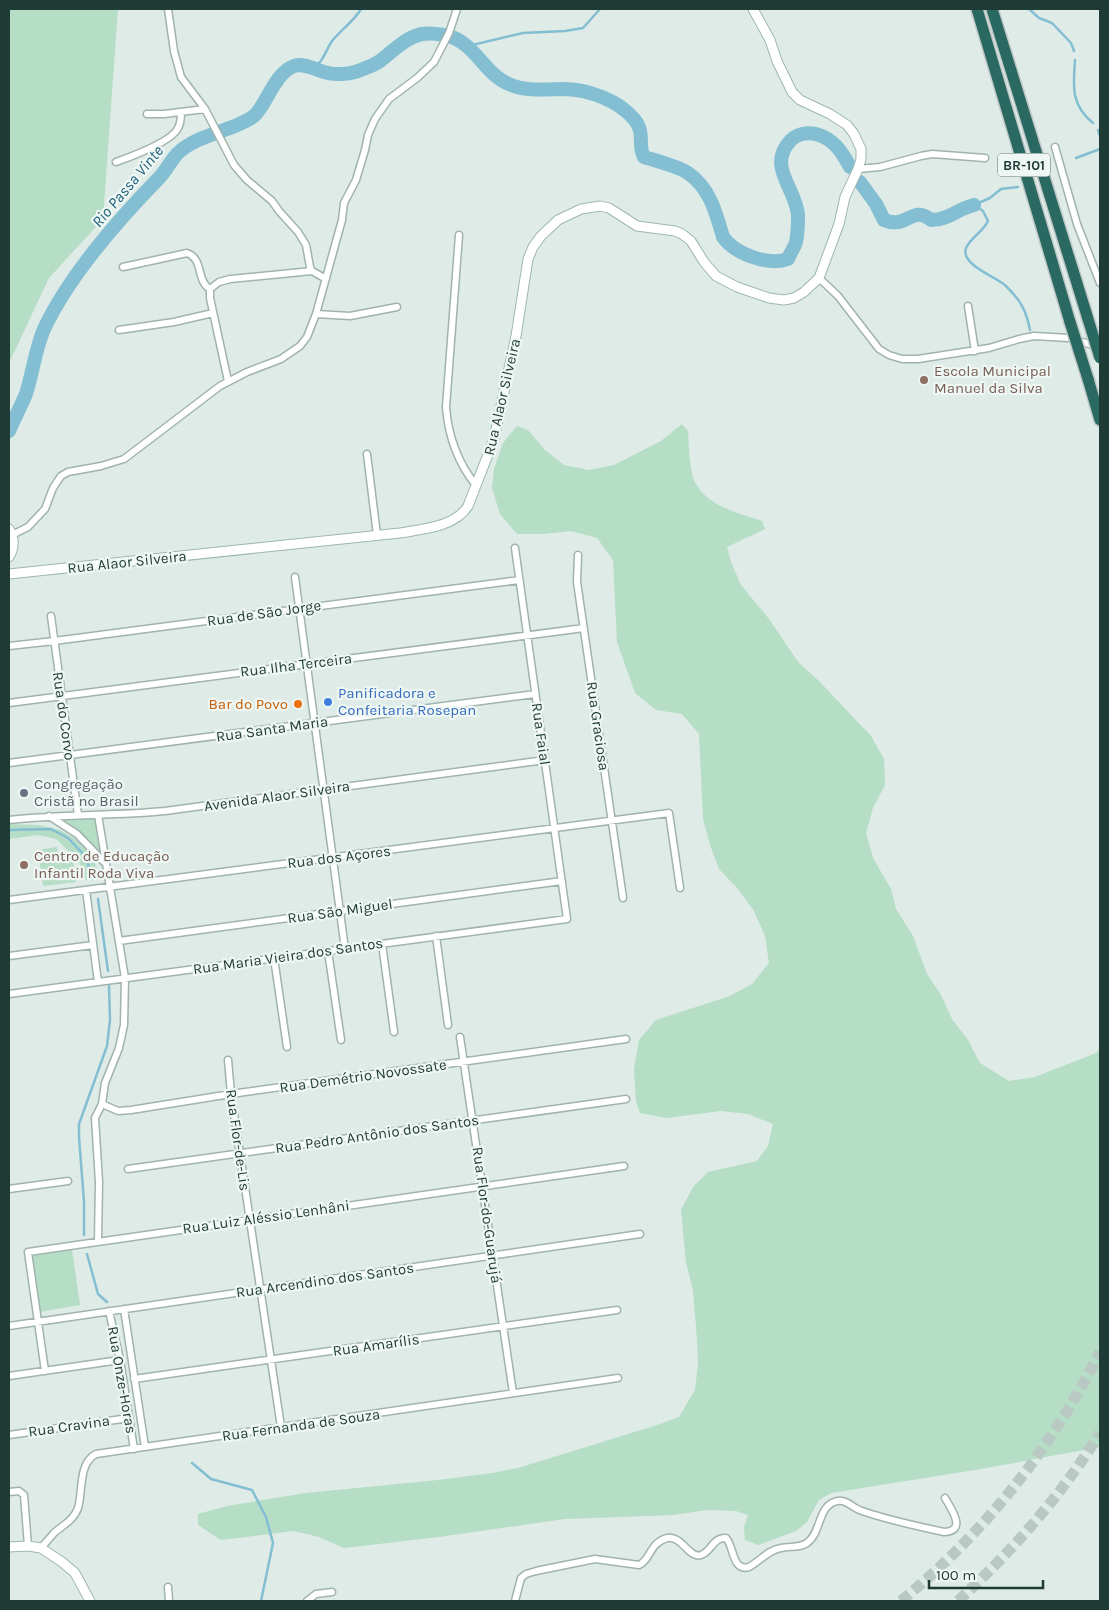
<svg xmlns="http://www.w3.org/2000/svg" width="1109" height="1610" viewBox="0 0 1109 1610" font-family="Karla,sans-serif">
  <rect width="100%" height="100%" fill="#deebe6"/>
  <path fill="#b6ddc5" d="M9,9H118L103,219L49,278L9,363Z
    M682,424L688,431C689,444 689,473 696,484C709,507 739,513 762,521L765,529L727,547L731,562L741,585L769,619L798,662L818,680L871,736L884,759L885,785L873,808L866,833L873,858L891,889L896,909L913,936L927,974L941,995L952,1019L968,1040L980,1063L1009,1081L1035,1077L1096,1053L1100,1049V1447L981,1469L831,1493L819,1500L807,1522L796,1531L758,1545L745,1540L744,1527L748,1515L736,1511L708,1510L673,1515L565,1519L439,1537L344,1548L319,1537L294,1531L221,1540L198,1525V1514L227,1506L306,1493L438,1480L492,1473L518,1468L654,1426L679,1417L695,1390L698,1364L697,1339L693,1290L686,1263L681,1210L693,1187L708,1172L757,1161L768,1146L773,1124L748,1114L721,1111L666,1118L640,1113L636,1101L634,1069L639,1040L656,1020L730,996L752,984L769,963L765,936L754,911L738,889L719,869L710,845L703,819L699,734L682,714L656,710L635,693L617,642L613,560L597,538L571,531L543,534H517L500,514L492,488L494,469L503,443L517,426L528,430L545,450L564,465L589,470L614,465L661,441Z
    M96,817L102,851L99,853C93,846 86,838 79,832C73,827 66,826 63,819Z
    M9,824L39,825L60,830L74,838L93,856L99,876L85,880L79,861L56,839L38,835L9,839Z
    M57,847L59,861L73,859L76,882L43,886L38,850Z
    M72,1249L80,1305L40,1312L32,1256Z"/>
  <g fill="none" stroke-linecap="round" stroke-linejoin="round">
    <path stroke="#84bed2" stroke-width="2.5" d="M1029,9L1039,18L1052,23L1071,43L1074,51
      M468,46L523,33L565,31L583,28L600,9
      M1075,60C1073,87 1071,105 1093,123
      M310,68C323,65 325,51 332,41C341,30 354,21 361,9
      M1098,130L1100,136
      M1076,158L1100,149
      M974,205L983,211L988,221C983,232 971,237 966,248C960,265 997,277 1006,286C1021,301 1026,310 1030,330
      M974,205L990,198L1001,189L1018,187
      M9,830L51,829L68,838L86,857L92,879
      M98,899L108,971
      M84,1235V1202L79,1137V1124L107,1046L110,1020L109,986
      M87,1254L98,1294L107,1302
      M192,1463L211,1479L252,1490L266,1517L273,1543L261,1601"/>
    <path stroke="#84bed2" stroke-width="14" d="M860,182L876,204L884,220C907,230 912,204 931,220C949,220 957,209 974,205
      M9,431C14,419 21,406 26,394C33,372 35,350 44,329C69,276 118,220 159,178C166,171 171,160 178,153C193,139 217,133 235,126C241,123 250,120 255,115C267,103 275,73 294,66C305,62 317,71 328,73C336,75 348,74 355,72C363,69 373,66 380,61C392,52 406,37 422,34C428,33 438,34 444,35C475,40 483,75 511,85C528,92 548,89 565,89C589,90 618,100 634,119C646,133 637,145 644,157C657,161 677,166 688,173C710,188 716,213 723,237C735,254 768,266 788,259C790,253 795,247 796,242C798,234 798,222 798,215C796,188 766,166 791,140C797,134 807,132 816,134C834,139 842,152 850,167"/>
    <path stroke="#b8c8c3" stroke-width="11" stroke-dasharray="11 5.5" stroke-linecap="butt" d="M901,1601C984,1533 1052,1448 1100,1352
      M958,1601C1012,1551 1061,1496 1100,1433"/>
    <defs>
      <path id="street" d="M168,9L174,51L181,77L205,109L234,165L247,180L272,201L279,211L298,232L306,245L310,267L312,271L326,279
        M147,114H164L205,109
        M1055,147L1077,224L1100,283
        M116,162C130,157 172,142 178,128C181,123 181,117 181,112
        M858,169L880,167L921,156L932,154L985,158
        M459,235L446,407C448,435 458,464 476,485
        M123,267L187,253C204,259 196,281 210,289
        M819,278L838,296L879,349L889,355L902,359H918L989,348L1019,339L1034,336L1069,338L1096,346
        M968,306L975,351
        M316,314L350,316L397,307
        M119,330L174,322L213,313
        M228,381L210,298V289L219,282L230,279L312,271
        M367,454L377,535
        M12,535L28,527L45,509L53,488L61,476L68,472L101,466L124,459L220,386L247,372L281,359L300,346L307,337L316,314L342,220L344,203L356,180L365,150L368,135L375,119L389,99L417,78L434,62L449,33L457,9
        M578,555L577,582L623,898
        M295,577L345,949
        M51,616L78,815
        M9,646L54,641L519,580
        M9,703L584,628
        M9,763L535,694
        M98,815L125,978L124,1025L119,1048L105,1083L102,1104L95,1118L99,1182L98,1241
        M49,816L77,834L106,864
        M9,820C61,814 113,816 165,811L545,760
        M86,890L98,982
        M9,900L669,813L680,888
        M436,936L448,1025
        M119,941L562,881
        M382,944L394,1032
        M328,951L341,1040
        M9,956L93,945
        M274,958L287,1047
        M9,994L567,919L515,548
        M460,1037L513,1393
        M228,1060L231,1094L281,1427
        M102,1104L118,1111L131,1110L231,1094L626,1039
        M128,1169L626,1099
        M9,1189L68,1181
        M124,1309L145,1447
        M109,1311L120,1360L134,1449
        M9,1326L640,1234
        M45,1371L28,1252L624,1166
        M9,1376L120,1360
        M134,1379L617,1310
        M9,1435L129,1418
        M9,1492L19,1491L24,1495L28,1546
        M41,1548C45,1543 50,1538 54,1533C63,1525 74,1520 78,1508C83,1492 78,1463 96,1454L618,1378
        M168,1587L169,1601
        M307,1601L316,1594L332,1592
        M515,1601L521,1578L526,1574L536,1571L595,1559L639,1565C651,1560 649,1543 667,1538C682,1535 689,1559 701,1555C711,1552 713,1537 726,1538C734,1546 732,1572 749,1567C760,1561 768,1550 781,1548C790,1546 800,1548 807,1543C821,1533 818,1508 834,1502C845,1497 852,1508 862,1511C888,1520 916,1526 944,1532C967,1531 952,1510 945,1498"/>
      <path id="secondary" d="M9,529C15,539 15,547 9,557
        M9,574L400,533C423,529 455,527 468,506L494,439L516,336L528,259L533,247L541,236L558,220L581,209L600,206L609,208L637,226L675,231L682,234L691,241L704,262L716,276L737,287L769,298L784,300L794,298L804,292L819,278L839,224L845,197L858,169L861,159V149L854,134L847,125L830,114L800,100L792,92L777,61L770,40L753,9
        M9,1547L28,1546L41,1548L62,1562L75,1573L90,1601"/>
      <path id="highway" d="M977,9L1070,322
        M992,9L1088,319
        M1088,379L1100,420"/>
    </defs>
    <use href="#street" stroke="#a1b3ae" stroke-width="9"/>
    <use href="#secondary" stroke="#9db7b0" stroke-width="11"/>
    <use href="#highway" stroke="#c0c8c7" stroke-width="14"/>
    <use href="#street" stroke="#fff" stroke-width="6"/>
    <use href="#secondary" stroke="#fff" stroke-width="9"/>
    <use href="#highway" stroke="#2a6862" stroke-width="11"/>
    <defs>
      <path id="highway-bridge" d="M1088,319L1100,358
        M1070,322L1088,379"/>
    </defs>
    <use href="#highway-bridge" stroke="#c0c8c7" stroke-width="14" stroke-linecap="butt"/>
    <use href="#highway-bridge" stroke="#2a6862" stroke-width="11"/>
  </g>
  <g fill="#8d6e63" stroke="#eff7f4" stroke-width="2">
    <circle cx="924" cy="380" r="5"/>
    <circle cx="24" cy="865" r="5"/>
  </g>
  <circle fill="#3f7fe0" stroke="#eff7f4" stroke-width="2" cx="328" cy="702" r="5"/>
  <circle fill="#e8710a" stroke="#eff7f4" stroke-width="2" cx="298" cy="704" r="5"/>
  <circle fill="#6b7280" stroke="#eff7f4" stroke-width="2" cx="24" cy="793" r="5"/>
  <g text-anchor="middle" stroke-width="4.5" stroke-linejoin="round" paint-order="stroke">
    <rect fill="#eff7f4" stroke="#5d736f" stroke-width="1" x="998" y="153.5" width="52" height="23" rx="4"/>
    <g font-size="14" font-weight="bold" fill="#1f3b36">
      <text x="1024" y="170">BR-101</text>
    </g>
    <g font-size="15" fill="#785e54" stroke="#eff7f4" text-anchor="start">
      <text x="934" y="376">Escola Municipal<tspan x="934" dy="17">Manuel da Silva</tspan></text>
      <text x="34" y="861">Centro de Educação<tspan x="34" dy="17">Infantil Roda Viva</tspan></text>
    </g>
    <g font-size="15" fill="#1f3b36" stroke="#eff7f4">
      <text transform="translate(502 397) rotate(-77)" y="5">Rua Alaor Silveira</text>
      <text transform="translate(127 562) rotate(-6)" y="5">Rua Alaor Silveira</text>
      <text transform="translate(264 613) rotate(-8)" y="5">Rua de São Jorge</text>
      <text transform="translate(296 665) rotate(-7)" y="5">Rua Ilha Terceira</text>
      <text transform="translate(64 716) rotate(82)" y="5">Rua do Corvo</text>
      <text transform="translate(598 726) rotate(82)" y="5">Rua Graciosa</text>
      <text transform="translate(272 729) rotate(-8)" y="5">Rua Santa Maria</text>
      <text transform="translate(541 734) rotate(82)" y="5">Rua Faial</text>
      <text transform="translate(277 796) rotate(-8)" y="5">Avenida Alaor Silveira</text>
      <text transform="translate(339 857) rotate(-7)" y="5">Rua dos Açores</text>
      <text transform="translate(340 911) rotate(-8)" y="5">Rua São Miguel</text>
      <text transform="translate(288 956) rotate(-8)" y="5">Rua Maria Vieira dos Santos</text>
      <text transform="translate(363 1076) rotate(-8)" y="5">Rua Demétrio Novossate</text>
      <text transform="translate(377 1134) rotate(-8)" y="5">Rua Pedro Antônio dos Santos</text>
      <text transform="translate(238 1140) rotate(82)" y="5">Rua Flor-de-Lis</text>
      <text transform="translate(487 1215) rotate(82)" y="5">Rua Flor-do-Guarujá</text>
      <text transform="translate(266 1217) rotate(-8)" y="5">Rua Luiz Aléssio Lenhâni</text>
      <text transform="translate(325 1280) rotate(-8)" y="5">Rua Arcendino dos Santos</text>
      <text transform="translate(376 1345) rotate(-8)" y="5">Rua Amarílis</text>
      <text transform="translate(122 1380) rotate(80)" y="5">Rua Onze-Horas</text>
      <text transform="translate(301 1425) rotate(-8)" y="5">Rua Fernanda de Souza</text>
      <text transform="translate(69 1426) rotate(-8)" y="5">Rua Cravina</text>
    </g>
    <g font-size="15" fill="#366cbe" stroke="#eff7f4" text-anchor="start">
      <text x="338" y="698">Panificadora e<tspan x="338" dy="17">Confeitaria Rosepan</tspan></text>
    </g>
    <g font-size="15" fill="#c56008" stroke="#eff7f4" text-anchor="end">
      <text x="288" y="709">Bar do Povo</text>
    </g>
    <g font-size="15" fill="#5b616d" stroke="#eff7f4" text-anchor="start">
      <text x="34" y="789">Congregação<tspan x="34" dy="17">Cristã no Brasil</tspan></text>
    </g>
    <g font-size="16" font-style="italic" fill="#185e78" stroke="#eff7f4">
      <text transform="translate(127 186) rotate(-50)" y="6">Rio Passa Vinte</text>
    </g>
  </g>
  <rect width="1109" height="1610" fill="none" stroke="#1f3b36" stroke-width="20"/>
  <path d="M929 1580v8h114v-8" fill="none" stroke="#1f3b36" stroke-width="2.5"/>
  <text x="936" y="1580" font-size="15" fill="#1f3b36" stroke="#eff7f4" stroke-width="4" paint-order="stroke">100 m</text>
</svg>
